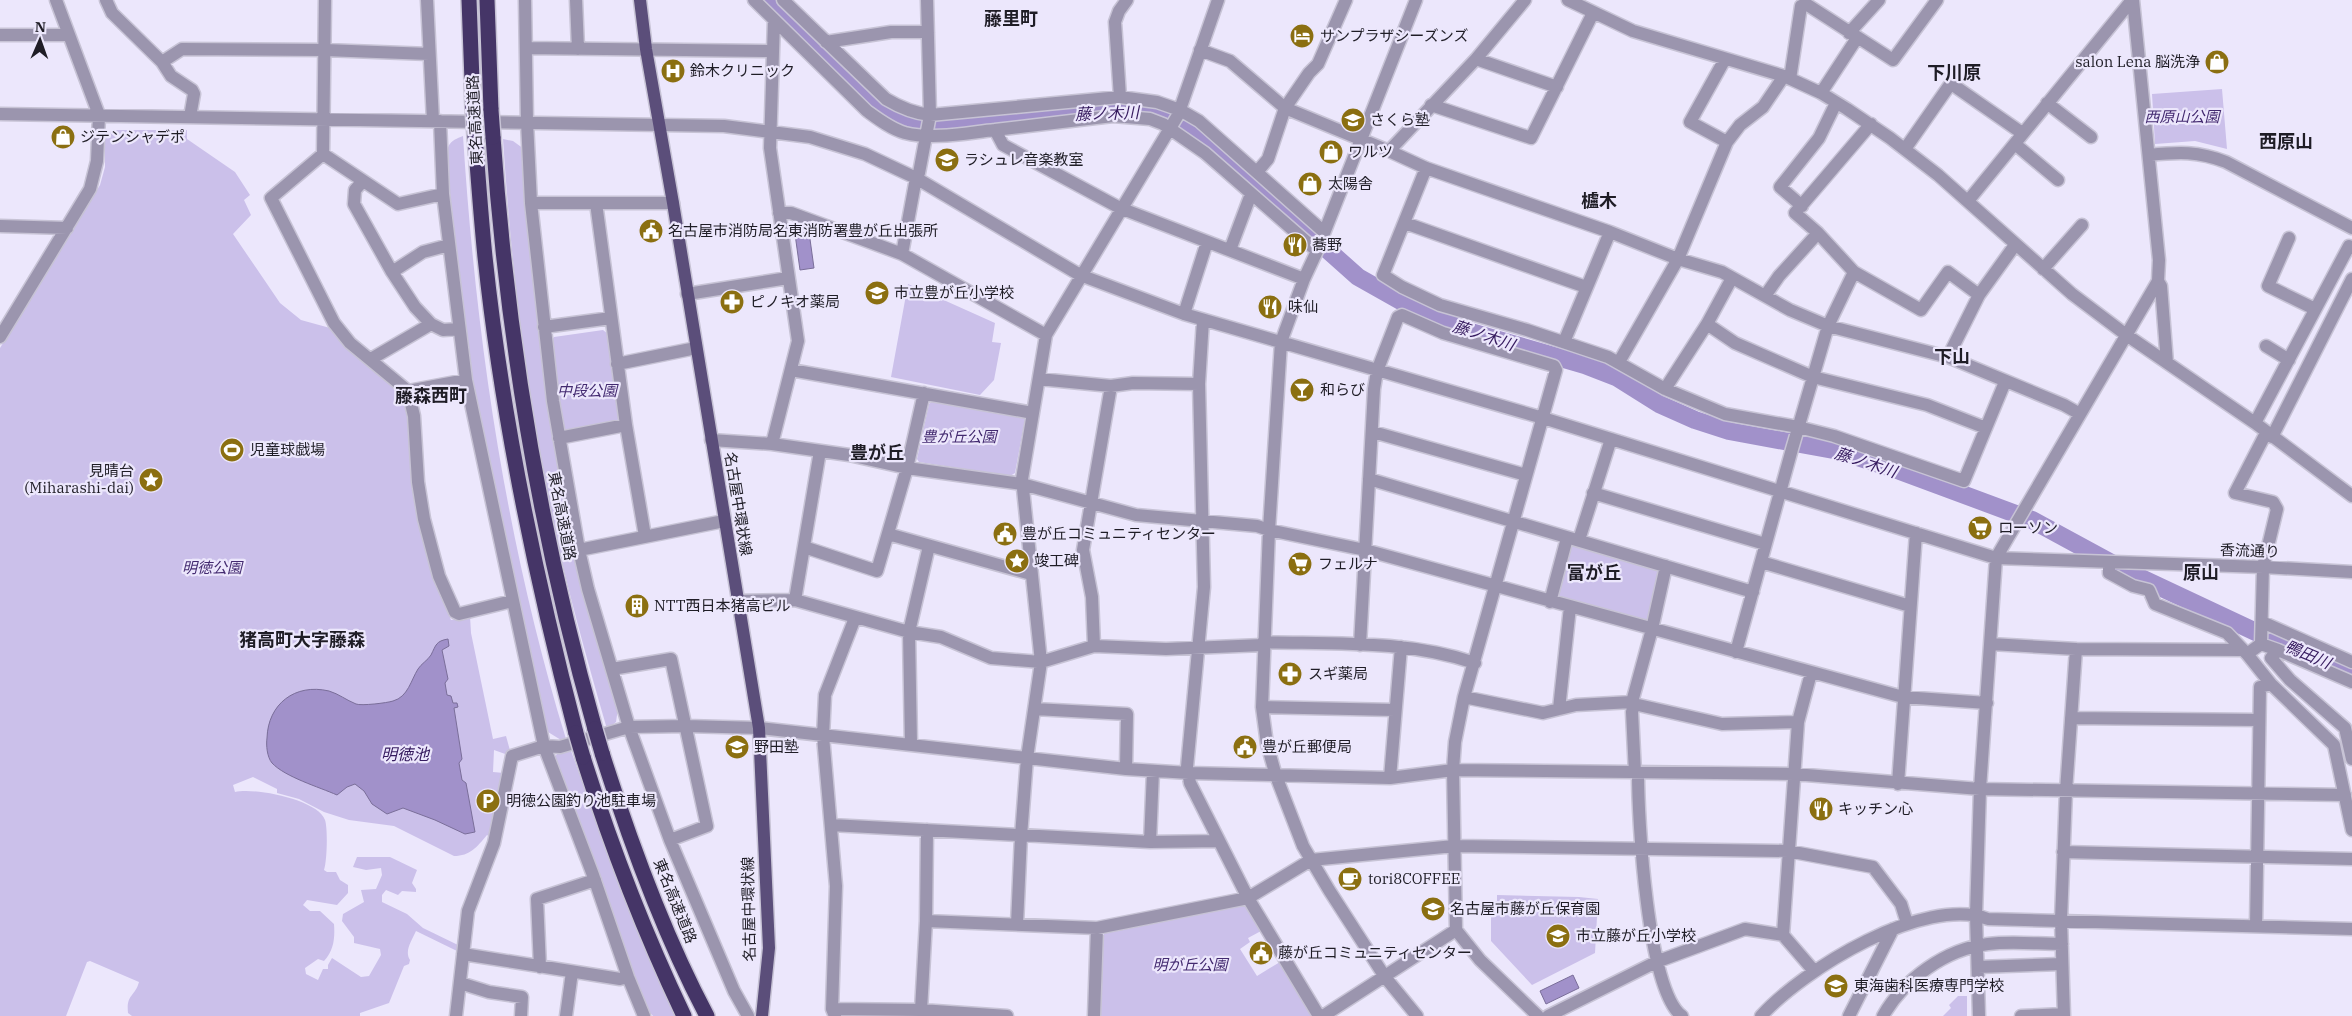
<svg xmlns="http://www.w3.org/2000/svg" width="2352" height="1016" viewBox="0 0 2352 1016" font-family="'IBM Plex Serif','Noto Sans JP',serif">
  <rect width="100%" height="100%" fill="#ece7fc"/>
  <path fill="#cbc0ea" d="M2222,89L2227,149L2195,141L2155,144L2152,94Z
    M112,130H187V139L235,172L250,195L244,200L251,215L233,234L280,303L301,320L330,328L360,358L404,395L413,431L414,497L428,554L451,620L470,616L471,633L493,739L506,736L511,754L508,755L494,750L493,772L504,773L490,837L487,835C477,847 470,856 454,856L394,826L349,820L324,812L299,799L277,793V789L253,777L233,785L235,792C254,787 319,800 325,820C328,829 327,862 324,870L327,872H336L340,880L348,885V893L337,905L307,900L303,905L310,911H320L334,924C335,938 334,950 324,961L318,959L305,968L306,974L318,980L323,969H328V965L332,958L361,977L369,976L381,955L380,949L354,943V937L342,921L343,914L364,902L361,890L376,889L382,875L381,868L366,870L353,867L357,857H390L417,870L412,883L416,889V892L402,891L398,895L386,890L382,895V902L407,914L423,928L458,945L457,951L416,931C412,940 404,951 410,960L409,964L404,966L389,1003L360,1013V1016H132L128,1013C126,994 135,997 139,982L90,961L87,962L66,1016H0V348L100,185L105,167V138Z
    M463,136C476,340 506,543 566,739L561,740L548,732L544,723C522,618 496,514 477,409C462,326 454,242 447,158C447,144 450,141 463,136Z
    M503,139L513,141L524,149L545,375L618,708L616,722L607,729C586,656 566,584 550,510C525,391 511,260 503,139Z
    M908,284L995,323L992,342L1001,343L994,380L980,395L891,377Z
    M603,330L608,334L620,416L617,421L566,430L562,428L551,342L554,337Z
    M932,401L1022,415L1025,419L1015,473L1010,476L919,462L917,459L929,404Z
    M1574,543L1659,567L1662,574L1651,619L1645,622L1559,599L1555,593L1568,546Z
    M570,748C603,839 634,929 676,1016H653L647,1009L554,758L560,750Z
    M1497,895L1579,897L1598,899L1595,953L1532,985L1491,941V901H1497Z
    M1243,903L1247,905L1261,931L1248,938L1250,942L1240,949L1257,976L1280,962L1311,1016H1100L1103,935L1107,931Z
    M1958,996H1967V1016H1943L1951,1008L1949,1005Z"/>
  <path fill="#a191ca" stroke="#7a6e99" d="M809,232L814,268L800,270L795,234Z
    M448,639L449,646L442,650L448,679L445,683L447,695L451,696L453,703H457L458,707L454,708L462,759L459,763L462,780L466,783L475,832L465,834L435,820L403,808L387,814L372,804L364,791L355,784L347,787L337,795C319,787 285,777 272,763C267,757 266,745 267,738C268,704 295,683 329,691C339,694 346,700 356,704C361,706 387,703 393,701C408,697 411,680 418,669C421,664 428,660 431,655C436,645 436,641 448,639Z
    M1573,975L1579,988L1546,1004L1540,991Z"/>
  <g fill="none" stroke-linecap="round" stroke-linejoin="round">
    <path stroke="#a191ca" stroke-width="18" d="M766,0L880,114C943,137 1015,121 1080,114C1102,112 1127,107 1149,112C1170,116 1186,127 1203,139L1358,277L1413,308L1474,333L1585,365L1616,377L1659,404L1695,420L1729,431L1839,451L1900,471L2032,520L2126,571L2275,641L2352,673"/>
    <defs>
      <path id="minor" d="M106,0L112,13L162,62L171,76L192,90L194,94L190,117
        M325,0L323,154L271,198L334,323L350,343L408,391L414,416L418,482L424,519L439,576L455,612L459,614L512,601
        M427,0L433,121
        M525,0L527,122L531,203L553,401L579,550L588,589L629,727L670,840L734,991L748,1016
        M576,0L578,49
        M754,0L867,111C878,119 891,129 905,133C933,140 966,133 995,130L1003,145L1120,208L1304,279
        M783,0L886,99C901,108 913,113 930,115L1120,97L1157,102L1180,110L1199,121L1324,232
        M1416,0L1317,251L1304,279L1281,342L1269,530L1262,707L1267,744L1276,776L1303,846L1329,890L1385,977L1417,1016
        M1568,0L1633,31L1784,76L1821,93L1847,109L1890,138L1938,175L2072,294L2125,334L2255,423L2352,496
        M1849,33L1879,0
        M0,35H68
        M826,42L891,32H928
        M526,48L772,51
        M1200,50L1230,61L1285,108L1389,151L1426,168L1610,232L1678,259L1722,272L1790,310L1828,326L1948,357L2064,405L2080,414
        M1476,59L1557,87
        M1725,59L1690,122L1727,142
        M162,62L182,49L325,50L429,54
        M1790,79L1801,6L1806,4L1893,60L1937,0
        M1821,93L1857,38
        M1120,97L1115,22L1119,11L1127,0
        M2047,103L2091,137
        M1431,105L1531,138L1593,13
        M0,114L724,126L810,137L865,154L916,178L1080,275L1184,314L1543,418L1996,558L2263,567L2352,572
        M440,121L443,194L466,380L544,746L593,875L628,977L644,1016
        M1871,124L1795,213L1818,233L1854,272L1921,310L1948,272L1979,295
        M995,130L1113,116L1150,119L1163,124L1205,153L1317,251
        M2015,144L2058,180
        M1905,149L1949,86L1953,85L2022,133
        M1389,151L1476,59L1525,0
        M323,154L398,204L443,194
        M2149,155C2179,152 2198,151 2226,162L2352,228
        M1426,168L1383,275L1402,287L1440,305L1527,330L1608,357L1665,389L1725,414L1798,427L1834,436L1964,481L2005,382
        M1257,172L1268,159L1285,108L1309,73L1318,64L1346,0
        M362,182L355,190L354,204L392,272
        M1968,201L2132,0
        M531,203H673
        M596,203L626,425L645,536
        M1802,206L1780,187L1819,138L1836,103
        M779,213H791L902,254L1046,335
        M1405,223L1586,287
        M0,226L67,228
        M2289,238L2268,286L2315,309
        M1230,250L1251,194
        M902,254L916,178L919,173L930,115L927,0
        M2043,269L2082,225
        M2158,281L2161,286L2167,363
        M687,294L788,278
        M1765,296L1779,276L1818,233
        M1184,314L1207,242
        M1203,320L1199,384L1204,587L1187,767L1190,783L1248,898L1319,1016
        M431,324L415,307L392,272L423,252L449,245
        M1707,324L1735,343L1813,377L1927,405L1986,428
        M544,327L611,318
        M0,337L90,189L97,161L99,115L56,0
        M1564,342L1610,232
        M2266,346L2289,360
        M1948,357L1979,295L2015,245
        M371,359L431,324L443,330L459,329
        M1619,362L1678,259L1727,142L1740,125L1763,107L1784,76
        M617,364L696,348
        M791,370L1033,413
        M1039,379L1111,386L1133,383L1199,384
        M1665,389L1707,324L1732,278
        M408,391L466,380
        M2255,423L2349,246L2352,248
        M1373,432L1526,475
        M2272,437L2352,279
        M559,438L626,425
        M711,440L772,444L849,455L907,468L1022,484L1136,515L1257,526L1269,530L1365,550L1903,697L1987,703
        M772,444L798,341L770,148L774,20
        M1369,479L1753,592
        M1593,493L1765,544
        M888,534L1031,574
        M1579,540L1611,439
        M804,547L877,571L907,468L924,393
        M579,550L724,521
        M1761,562L1910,606
        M2109,563V573L2133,586L2149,590L2155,604L2227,633L2247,654L2271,684L2334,745L2352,830
        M795,600L820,451
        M737,601L795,600L909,632L941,637L991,658L1041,662L1094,646L1166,649L1263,645
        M1550,602L1567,538
        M2262,622L2352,662
        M1263,642C1334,644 1407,640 1475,663
        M1991,644L2076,649L2242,650
        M2261,644L2278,650L2271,658L2290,680L2345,728L2352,759
        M1360,645L1374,389L1377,371L1398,317L1402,315L1443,333L1554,366L1556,370L1464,697L1455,742L1453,770L1456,930L1480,960L1538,1016
        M1094,646L1092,597L1083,550L1111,386
        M2278,650L2352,682
        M1736,652L1792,449L1828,326L1854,272
        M2247,654L2261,644L2263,567L2277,509L2273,502L2235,493L2266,433
        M612,669L671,659L707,826L670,840
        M1464,697L1543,713L1576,705L1632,702L1634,704L1722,724L1798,722
        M1632,702L1652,629L1666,566
        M1634,704L1632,712L1635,773
        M1262,707L1395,710
        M1035,709L1127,714L1126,769
        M1559,709L1570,607
        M2071,718L2259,720
        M911,744L909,632L929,546
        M1638,773C1638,818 1647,991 1682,1016
        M1390,778L1401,647
        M1898,784L1916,533
        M831,825L1150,842L1219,841
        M1150,842L1153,771
        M2063,852L2352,859
        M926,921L1097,928L1248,898L1311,860L1454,846L1788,851L1873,867L1901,904L1907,923
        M1017,924L1021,836L1027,758L1041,662L1022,479L1046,335L1178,115L1218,0
        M2256,926L2260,687L2271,684
        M1783,935L1798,722L1811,673
        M463,954L620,979L628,977
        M540,967L537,899L595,880
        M1978,967L2062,964
        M460,983L489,992L522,997L521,1016
        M832,1009L921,1010L1007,1016
        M921,1010L926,921L927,830
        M456,1016L468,911L494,843L512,756L544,746L560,747L629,727L686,726L759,728L1126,769L1189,773L1390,778L1453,770L1794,774L1980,789L2345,795
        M566,1016L572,972
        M835,1016L832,1009L836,886L823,736L825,695L855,618
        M1094,1016L1097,928
        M1323,1016L1456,930
        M1548,1016L1656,962L1745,929L1783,935L1814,971
        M1761,1016C1804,969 1924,895 1988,919L2352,929
        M1849,1016L1893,929
        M1883,1016C1904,979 1946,949 1988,944C2012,941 2038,944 2062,944
        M1979,1016L1976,915L1980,789L1996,558L2158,281L2159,260L2133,0
        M2021,1016L2064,1014
        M2064,1016L2061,920L2066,791L2076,649"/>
      <path id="major" d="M640,0L646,49L673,203L759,728L769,948L762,1016"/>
      <path id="highway" d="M469,0L473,108
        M487,0L491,110
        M475,136C478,176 481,217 485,257C502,418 535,576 576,733
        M493,137C507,338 540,535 595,729
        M602,753C630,842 663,933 707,1016
        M583,757C611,846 644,932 684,1016"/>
    </defs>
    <use href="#minor" stroke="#c7c3d5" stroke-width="15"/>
    <use href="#major" stroke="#c7c3d5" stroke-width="15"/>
    <use href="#highway" stroke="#c7c3d5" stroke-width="18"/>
    <use href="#minor" stroke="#9b95ae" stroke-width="12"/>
    <use href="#major" stroke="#5b4e7a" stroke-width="12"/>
    <use href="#highway" stroke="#453567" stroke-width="15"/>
    <defs>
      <path id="highway-bridge" d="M473,108L475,136
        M491,110L493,137
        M595,729L602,753
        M576,733L583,757"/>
    </defs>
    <use href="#highway-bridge" stroke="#c7c3d5" stroke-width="18" stroke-linecap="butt"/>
    <use href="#highway-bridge" stroke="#453567" stroke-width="15"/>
  </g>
  <defs>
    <symbol id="hotel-disc" viewBox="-11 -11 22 22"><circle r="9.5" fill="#8b6f11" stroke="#ece7fc"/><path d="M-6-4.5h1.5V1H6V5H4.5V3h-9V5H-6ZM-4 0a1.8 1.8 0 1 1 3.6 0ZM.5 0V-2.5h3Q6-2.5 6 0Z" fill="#fff"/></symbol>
    <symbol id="shop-disc" viewBox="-11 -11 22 22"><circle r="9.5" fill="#8b6f11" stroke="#ece7fc"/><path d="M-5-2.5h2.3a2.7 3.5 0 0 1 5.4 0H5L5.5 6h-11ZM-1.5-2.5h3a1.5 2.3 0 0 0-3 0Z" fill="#fff"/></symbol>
    <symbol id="hospital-disc" viewBox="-11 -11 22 22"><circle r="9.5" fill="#8b6f11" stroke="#ece7fc"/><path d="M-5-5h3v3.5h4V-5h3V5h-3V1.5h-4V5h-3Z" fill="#fff"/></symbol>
    <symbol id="school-disc" viewBox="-11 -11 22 22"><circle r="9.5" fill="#8b6f11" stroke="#ece7fc"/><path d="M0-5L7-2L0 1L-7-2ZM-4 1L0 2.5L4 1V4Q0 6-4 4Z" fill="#fff"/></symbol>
    <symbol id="civic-disc" viewBox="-11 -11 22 22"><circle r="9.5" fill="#8b6f11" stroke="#ece7fc"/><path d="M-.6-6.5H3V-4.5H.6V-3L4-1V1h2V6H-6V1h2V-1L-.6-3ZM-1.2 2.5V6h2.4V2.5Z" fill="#fff"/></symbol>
    <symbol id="restaurant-disc" viewBox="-11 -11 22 22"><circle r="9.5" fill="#8b6f11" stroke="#ece7fc"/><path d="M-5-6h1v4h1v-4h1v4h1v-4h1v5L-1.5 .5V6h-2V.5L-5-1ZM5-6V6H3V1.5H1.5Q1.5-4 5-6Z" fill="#fff"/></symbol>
    <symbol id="pharmacy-disc" viewBox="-11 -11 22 22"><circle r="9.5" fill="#8b6f11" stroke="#ece7fc"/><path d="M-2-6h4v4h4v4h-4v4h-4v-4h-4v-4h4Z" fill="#fff"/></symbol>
    <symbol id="bar-disc" viewBox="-11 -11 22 22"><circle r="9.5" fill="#8b6f11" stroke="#ece7fc"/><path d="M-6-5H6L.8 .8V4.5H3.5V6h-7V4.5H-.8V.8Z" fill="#fff"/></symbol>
    <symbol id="stadium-disc" viewBox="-11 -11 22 22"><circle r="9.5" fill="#8b6f11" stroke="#ece7fc"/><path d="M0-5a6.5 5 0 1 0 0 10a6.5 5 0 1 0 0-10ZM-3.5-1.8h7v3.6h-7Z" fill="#fff"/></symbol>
    <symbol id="sight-disc" viewBox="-11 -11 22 22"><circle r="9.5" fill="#8b6f11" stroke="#ece7fc"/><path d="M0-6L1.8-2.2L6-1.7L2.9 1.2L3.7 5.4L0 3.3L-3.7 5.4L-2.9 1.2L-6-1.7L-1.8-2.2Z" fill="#fff"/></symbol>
    <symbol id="supermarket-disc" viewBox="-11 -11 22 22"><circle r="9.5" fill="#8b6f11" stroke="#ece7fc"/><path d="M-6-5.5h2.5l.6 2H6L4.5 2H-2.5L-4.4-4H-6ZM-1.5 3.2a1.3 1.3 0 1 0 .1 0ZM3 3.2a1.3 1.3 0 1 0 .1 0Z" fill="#fff"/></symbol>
    <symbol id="building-disc" viewBox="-11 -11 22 22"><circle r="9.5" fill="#8b6f11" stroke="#ece7fc"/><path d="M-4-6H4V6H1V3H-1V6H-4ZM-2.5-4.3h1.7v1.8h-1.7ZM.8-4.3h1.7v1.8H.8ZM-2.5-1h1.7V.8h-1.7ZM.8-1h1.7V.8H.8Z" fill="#fff"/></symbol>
    <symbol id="parking-disc" viewBox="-11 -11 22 22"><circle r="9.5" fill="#8b6f11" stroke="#ece7fc"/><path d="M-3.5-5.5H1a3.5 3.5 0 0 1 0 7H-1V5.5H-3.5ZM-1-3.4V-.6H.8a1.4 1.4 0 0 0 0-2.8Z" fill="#fff"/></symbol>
    <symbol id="cafe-disc" viewBox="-11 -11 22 22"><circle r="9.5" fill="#8b6f11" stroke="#ece7fc"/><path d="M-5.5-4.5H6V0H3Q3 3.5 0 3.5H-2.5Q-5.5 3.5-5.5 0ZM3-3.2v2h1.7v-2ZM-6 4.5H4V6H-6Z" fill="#fff"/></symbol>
    <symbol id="university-disc" viewBox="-11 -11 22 22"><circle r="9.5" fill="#8b6f11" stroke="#ece7fc"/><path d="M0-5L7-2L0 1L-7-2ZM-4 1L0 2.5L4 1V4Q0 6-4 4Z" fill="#fff"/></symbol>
  </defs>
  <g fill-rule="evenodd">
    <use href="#hotel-disc" x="1288" y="22" width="28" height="28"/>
    <use href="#shop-disc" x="2203" y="48" width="28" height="28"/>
    <use href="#hospital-disc" x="659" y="57" width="28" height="28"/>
    <use href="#school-disc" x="1339" y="106" width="28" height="28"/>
    <use href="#shop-disc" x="49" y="123" width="28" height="28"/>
    <use href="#shop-disc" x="1317" y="138" width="28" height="28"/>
    <use href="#school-disc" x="933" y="146" width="28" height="28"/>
    <use href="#shop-disc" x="1296" y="170" width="28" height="28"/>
    <use href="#civic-disc" x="637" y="217" width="28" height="28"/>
    <use href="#restaurant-disc" x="1281" y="231" width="28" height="28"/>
    <use href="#school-disc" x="863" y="279" width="28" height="28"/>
    <use href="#pharmacy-disc" x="718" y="288" width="28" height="28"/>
    <use href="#restaurant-disc" x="1256" y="293" width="28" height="28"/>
    <use href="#bar-disc" x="1288" y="376" width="28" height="28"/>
    <use href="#stadium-disc" x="218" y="436" width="28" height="28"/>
    <use href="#sight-disc" x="137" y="466" width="28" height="28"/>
    <use href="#supermarket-disc" x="1966" y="514" width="28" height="28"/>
    <use href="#civic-disc" x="991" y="520" width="28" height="28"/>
    <use href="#sight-disc" x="1003" y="547" width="28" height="28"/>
    <use href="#supermarket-disc" x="1286" y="550" width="28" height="28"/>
    <use href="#building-disc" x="623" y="592" width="28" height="28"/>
    <use href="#pharmacy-disc" x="1276" y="660" width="28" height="28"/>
    <use href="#school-disc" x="723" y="733" width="28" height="28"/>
    <use href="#civic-disc" x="1231" y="733" width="28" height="28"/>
    <use href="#parking-disc" x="474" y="787" width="28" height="28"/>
    <use href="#restaurant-disc" x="1807" y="795" width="28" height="28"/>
    <use href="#cafe-disc" x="1336" y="865" width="28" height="28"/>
    <use href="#school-disc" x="1419" y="895" width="28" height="28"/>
    <use href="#school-disc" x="1544" y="922" width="28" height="28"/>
    <use href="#civic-disc" x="1247" y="939" width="28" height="28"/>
    <use href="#university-disc" x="1822" y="972" width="28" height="28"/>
  </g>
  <g text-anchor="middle" stroke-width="4.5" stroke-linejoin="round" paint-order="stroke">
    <g font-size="15" fill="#1f1d26" stroke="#ece7fc" text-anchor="start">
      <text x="1320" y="41">サンプラザシーズンズ</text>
      <text x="2200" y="67" text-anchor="end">salon Lena 脳洗浄</text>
      <text x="690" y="76">鈴木クリニック</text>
      <text x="1370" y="125">さくら塾</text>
      <text x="80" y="142">ジテンシャデポ</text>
      <text x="1348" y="157">ワルツ</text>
      <text x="964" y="165">ラシュレ音楽教室</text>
      <text x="1328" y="189">太陽舎</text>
      <text x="668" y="236">名古屋市消防局名東消防署豊が丘出張所</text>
      <text x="1312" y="250">蕎野</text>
      <text x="894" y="298">市立豊が丘小学校</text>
      <text x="750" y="307">ピノキオ薬局</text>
      <text x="1288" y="312">味仙</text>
      <text x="1320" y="395">和らび</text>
      <text x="250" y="455">児童球戯場</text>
      <text x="134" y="476" text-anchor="end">見晴台<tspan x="134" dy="17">(Miharashi-dai)</tspan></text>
      <text x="1998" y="533">ローソン</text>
      <text x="1022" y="539">豊が丘コミュニティセンター</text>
      <text x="1034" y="566">竣工碑</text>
      <text x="1318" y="569">フェルナ</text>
      <text x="654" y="611">NTT西日本猪高ビル</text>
      <text x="1308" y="679">スギ薬局</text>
      <text x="754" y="752">野田塾</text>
      <text x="1262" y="752">豊が丘郵便局</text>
      <text x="506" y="806">明徳公園釣り池駐車場</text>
      <text x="1838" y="814">キッチン心</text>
      <text x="1368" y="884">tori8COFFEE</text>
      <text x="1450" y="914">名古屋市藤が丘保育園</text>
      <text x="1576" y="941">市立藤が丘小学校</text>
      <text x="1278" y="958">藤が丘コミュニティセンター</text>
      <text x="1854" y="991">東海歯科医療専門学校</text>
    </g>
    <g font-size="15" font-style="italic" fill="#432a70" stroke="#ece7fc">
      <text x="2182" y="122">西原山公園</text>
      <text x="587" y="396">中段公園</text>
      <text x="959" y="442">豊が丘公園</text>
      <text x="212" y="573">明徳公園</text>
      <text x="1190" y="970">明が丘公園</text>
    </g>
    <g font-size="15" fill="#1f1d26" stroke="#ece7fc">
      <text transform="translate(475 120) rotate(-93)" y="5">東名高速道路</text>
      <text transform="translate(738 504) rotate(81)" y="5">名古屋中環状線</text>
      <text transform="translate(562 516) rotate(79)" y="5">東名高速道路</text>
      <text transform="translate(2250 551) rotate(2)" y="5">香流通り</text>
      <text transform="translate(675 901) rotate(68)" y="5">東名高速道路</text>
      <text transform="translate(749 909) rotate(-91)" y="5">名古屋中環状線</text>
    </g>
    <g font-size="16" font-style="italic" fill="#351a5e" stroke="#ece7fc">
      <text transform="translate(1107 113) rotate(-2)" y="6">藤ノ木川</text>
      <text transform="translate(1484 335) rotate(18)" y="6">藤ノ木川</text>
      <text transform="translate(1866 462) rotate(18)" y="6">藤ノ木川</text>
      <text transform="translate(2308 654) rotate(23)" y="6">鴨田川</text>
      <text x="405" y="760">明徳池</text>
    </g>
    <g font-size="18" font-weight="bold" fill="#1f1d26" stroke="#ece7fc">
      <text x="1011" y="25">藤里町</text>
      <text x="1954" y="79">下川原</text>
      <text x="2286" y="148">西原山</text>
      <text x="1599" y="207">櫨木</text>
      <text x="1952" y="363">下山</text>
      <text x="431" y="402">藤森西町</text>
      <text x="877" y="459">豊が丘</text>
      <text x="1594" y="579">富が丘</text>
      <text x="2201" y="579">原山</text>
      <text x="302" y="646">猪高町大字藤森</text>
    </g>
  </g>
  <g transform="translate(40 40) rotate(2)" stroke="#ece7fc" stroke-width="4" paint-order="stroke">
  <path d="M0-4L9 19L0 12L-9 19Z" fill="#1f1d26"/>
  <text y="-8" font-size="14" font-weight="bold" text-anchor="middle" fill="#1f1d26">N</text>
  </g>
</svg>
